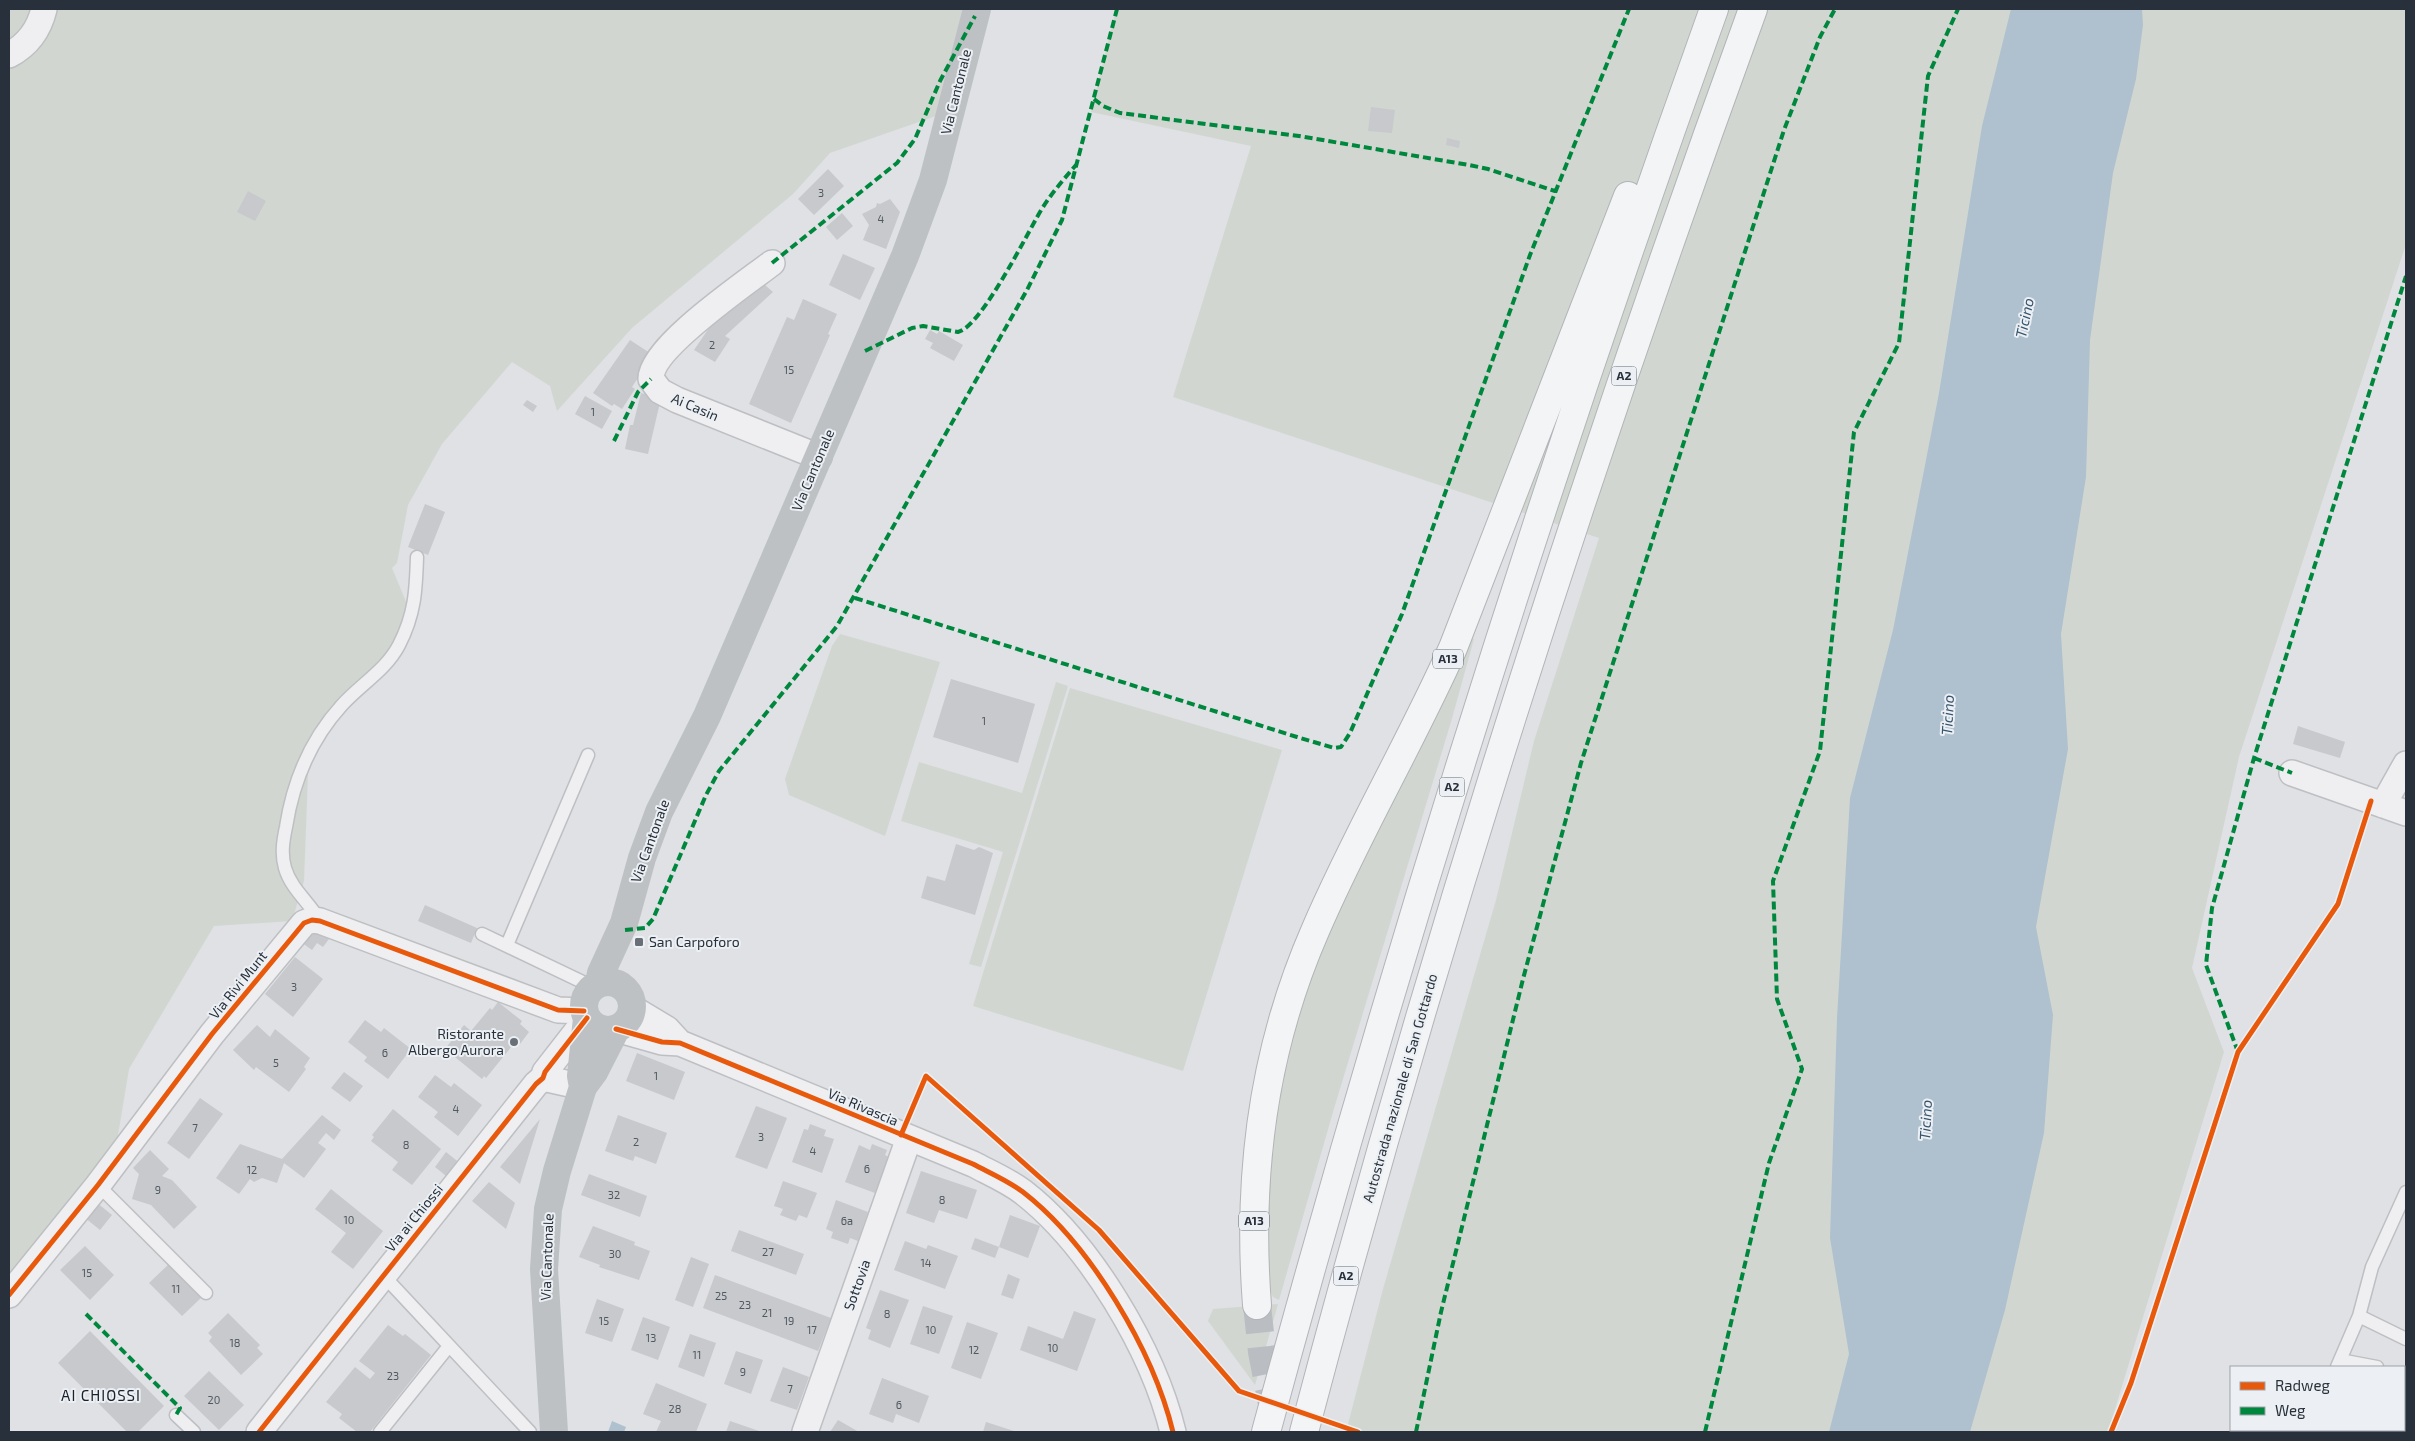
<svg xmlns="http://www.w3.org/2000/svg" width="2415" height="1441" viewBox="0 0 2415 1441" font-family="'Exo 2',sans-serif">
  <rect width="100%" height="100%" fill="#dfe1e4"/>
  <path fill="#d1d7d0" d="M9,9H977L953,110L830,153L793,194L632,328L557,411L550,386L512,362L442,444L408,505L397,563L392,568L412,616L388,665L309,747L304,881L292,921L214,926L129,1069L113,1165L9,1295Z
    M1116,9H2406V244L2239,757L2192,968L2224,1052L2108,1432H1346L1383,1289L1496,900L1534,741L1599,538L1173,397L1251,146L1091,112Z
    M840,634L940,662L885,836L789,795L785,779L832,646Z
    M1469,637L1474,639L1451,722L1333,1112L1279,1300L1273,1297L1263,1276L1266,1136L1305,977Z
    M1056,682L1068,686L981,967L969,964L1003,852L901,821L919,762L1022,793Z
    M1070,688L1282,750L1183,1071L973,1006Z
    M1278,1304L1255,1385L1208,1321L1213,1309Z"/>
  <path fill="#afc0ce" d="M2011,9H2142L2143,25L2136,79L2113,173L2090,340L2086,477L2061,634L2068,749L2036,927L2053,1015L2044,1133L2005,1310L1970,1432H1829L1849,1354L1830,1238L1837,1018L1850,798L1893,630L1939,393L1982,126Z
    M612,1421L626,1427L624,1432H608Z"/>
  <path fill="#c7c9cc" d="M1371,107L1395,110L1392,133L1368,131Z
    M1447,138L1460,141L1459,148L1446,145Z
    M828,169L844,186L814,215L798,199Z
    M248,191L266,201L255,221L237,212Z
    M890,199L900,212L886,249L863,240L869,225L862,214L876,207L877,203L880,204Z
    M842,213L853,226L837,240L826,227Z
    M843,254L875,268L860,300L829,285Z
    M757,278L773,292L725,336L730,339L715,362L694,350L709,328L707,325Z
    M803,299L837,314L828,334L830,335L791,423L749,404L787,317L794,320Z
    M930,330L937,334L939,331L963,345L954,361L930,348L933,343L925,339Z
    M630,340L653,355L632,387L635,389L622,409L614,404L612,406L593,393Z
    M641,393L661,398L648,454L625,449L630,425H633Z
    M585,396L612,411L602,429L575,414Z
    M527,400L537,406L533,412L523,405Z
    M425,504L445,512L428,555L408,547Z
    M951,679L1035,704L1018,763L933,737Z
    M2298,726L2345,742L2340,758L2293,744Z
    M956,844L974,850L979,847L993,853L975,915L921,898L927,876L945,881Z
    M425,905L477,928L471,943L418,921Z
    M312,927L329,939L323,947L317,943L312,950L301,942Z
    M295,957L323,979L293,1017L265,994Z
    M498,1002L522,1021L520,1024L529,1032L520,1044L516,1041L486,1078L484,1076L482,1079L445,1049L464,1025L471,1031L490,1008L492,1010Z
    M365,1020L381,1032L384,1028L411,1049L388,1079L364,1061L367,1057L348,1042Z
    M257,1025L270,1037L275,1029L310,1058L304,1067L306,1069L289,1092L256,1067L254,1070L233,1050Z
    M637,1053L685,1072L674,1100L626,1081Z
    M344,1072L363,1086L350,1102L331,1088Z
    M435,1075L451,1087L454,1083L482,1105L458,1136L434,1117L438,1112L418,1097Z
    M200,1098L223,1114L189,1159L167,1143Z
    M756,1106L787,1118L767,1169L735,1157Z
    M393,1109L441,1149L412,1185L392,1170L398,1162L371,1141L374,1137L372,1135Z
    M322,1115L341,1130L334,1140L326,1133L318,1143L326,1149L304,1178L284,1163L277,1183L262,1178L254,1182L250,1179L239,1194L216,1178L240,1144L282,1159Z
    M618,1115L667,1133L656,1164L635,1156L633,1161L605,1151Z
    M540,1119L520,1184L500,1167Z
    M810,1124L826,1130L824,1136L834,1139L822,1173L792,1162L804,1129L808,1130Z
    M872,1144L887,1150L885,1155L889,1157L875,1193L845,1182L859,1145L870,1150Z
    M150,1150L169,1169L162,1176L172,1180L197,1207L174,1229L151,1205L132,1199L139,1174L133,1168Z
    M446,1152L461,1164L450,1179L435,1167Z
    M921,1171L977,1190L967,1219L939,1210L934,1223L906,1213Z
    M589,1174L647,1196L640,1217L581,1195Z
    M783,1181L817,1193L807,1218L799,1215L796,1221L780,1215L783,1209L774,1206Z
    M489,1182L515,1203L506,1229L472,1201Z
    M331,1189L383,1231L353,1269L331,1252L346,1233L315,1209Z
    M836,1200L868,1212L858,1241L850,1238L848,1244L831,1238L833,1232L826,1229Z
    M96,1202L112,1215L100,1230L84,1217Z
    M1010,1215L1040,1226L1028,1258L999,1247L995,1258L971,1249L975,1238L999,1247Z
    M593,1226L635,1242L634,1245L650,1251L639,1280L599,1267L600,1265L579,1257Z
    M739,1230L804,1254L796,1275L731,1251Z
    M905,1241L926,1249L928,1245L958,1256L945,1289L894,1270Z
    M85,1246L114,1275L90,1300L60,1270Z
    M691,1257L709,1264L693,1307L675,1300Z
    M171,1262L203,1296L182,1316L149,1283Z
    M1008,1274L1020,1279L1013,1299L1001,1295Z
    M715,1275L831,1318L818,1351L703,1308Z
    M880,1290L909,1300L890,1348L868,1339L871,1330L866,1328Z
    M597,1299L624,1309L612,1342L585,1333Z
    M923,1306L953,1316L939,1354L910,1344Z
    M1074,1311L1096,1319L1077,1371L1020,1350L1028,1326L1063,1339Z
    M228,1313L260,1345L257,1348L263,1354L241,1375L209,1341L212,1337L208,1333Z
    M643,1317L670,1327L658,1360L631,1350Z
    M967,1322L998,1333L981,1379L951,1368Z
    M388,1325L403,1336L405,1334L431,1355L370,1432H357L339,1418L342,1414L326,1402L355,1367L370,1379L375,1373L359,1361Z
    M90,1331L164,1406L138,1432H127L58,1363Z
    M690,1334L716,1343L704,1377L678,1367Z
    M736,1351L763,1360L751,1394L724,1384Z
    M783,1367L809,1377L797,1410L770,1401Z
    M209,1371L244,1405L219,1430L184,1396Z
    M882,1378L929,1396L919,1423L896,1414L893,1423L869,1414Z
    M656,1383L707,1404L696,1432H656L661,1421L643,1414Z
    M838,1420L859,1432H830Z
    M730,1421L762,1432H726Z
    M986,1422L1017,1432H983Z"/>
  <g fill="none" stroke-linecap="round" stroke-linejoin="round">
    <path stroke="#babec2" stroke-width="28" stroke-dasharray="28 14" stroke-linecap="butt" d="M1257,1305L1262,1352L1274,1414"/>
    <defs>
      <path id="service" d="M320,921C310,903 291,889 285,868C281,854 283,841 286,827C293,782 311,739 342,705C361,684 386,670 399,645C415,614 416,590 417,557
        M482,934L593,987
        M507,945L588,755
        M98,1185L206,1293
        M383,1275L530,1432
        M2359,1316L2406,1339
        M2340,1360L2377,1367
        M2337,1367L2359,1316L2372,1267L2406,1192
        M2404,1377L2406,1378
        M176,1415L194,1432
        M2313,1430L2314,1432
        M380,1432L449,1346"/>
      <path id="minor" d="M9,55C28,45 39,30 44,9
        M772,263C746,283 650,348 651,379L660,391L677,400L819,457
        M2292,773L2406,813
        M2383,805L2406,764
        M632,1008L667,1029L678,1041
        M616,1029L662,1042L680,1043L973,1164C990,1173 1007,1180 1023,1192C1090,1244 1153,1350 1173,1432
        M543,1078L583,1087
        M9,1295L98,1185L212,1034L304,923L312,920L320,921L558,1010L584,1011
        M259,1432L536,1084L543,1078L545,1072L587,1018
        M805,1432L909,1138"/>
      <path id="motorway" d="M1257,1305C1247,1176 1263,1050 1315,931C1356,835 1410,744 1453,648L1628,196
        M1266,1432C1396,952 1546,477 1714,9
        M1304,1432C1431,951 1583,476 1753,9"/>
    </defs>
    <use href="#service" stroke="#bdbfc2" stroke-width="15"/>
    <use href="#minor" stroke="#bdbfc2" stroke-width="28"/>
    <use href="#motorway" stroke="#b2b4b8" stroke-width="30"/>
    <use href="#service" stroke="#efeff1" stroke-width="12"/>
    <use href="#minor" stroke="#efeff1" stroke-width="25"/>
    <path stroke="#bdc1c4" stroke-width="28" d="M584 1006a24 24 0 1 1 48 0a24 24 0 1 1-48 0Z
      M599,983L601,973L624,923L642,858L659,812L707,716L905,256L933,180L977,9
      M583,1087L581,1076L587,1018
      M554,1432L544,1269L548,1209L557,1171L583,1087L594,1072L616,1029"/>
    <use href="#motorway" stroke="#f3f4f5" stroke-width="28"/>
    <path stroke="#00873e" stroke-width="4" stroke-dasharray="8 4" stroke-linecap="butt" d="M1094,99L1103,106L1120,113L1299,136L1469,165L1488,169L1555,191
      M772,263L897,163L915,139L940,81L975,16
      M865,351L912,328L923,326L958,332C981,327 1027,234 1040,212C1050,195 1063,180 1076,165
      M614,441L638,392L651,379
      M855,598L1297,737L1334,748L1341,747L1350,733L1402,614L1530,255L1629,9
      M2254,758L2292,773
      M625,930L645,928L653,919L706,795L719,771L837,626L1027,290L1062,220L1117,9
      M2238,1052L2206,965L2212,908L2254,758L2406,276
      M86,1314L180,1408L176,1415
      M1416,1432L1441,1312L1523,979L1581,763L1784,130L1820,37L1835,9
      M1705,1432L1769,1163L1802,1069L1777,999L1773,881L1820,751L1854,432L1899,343L1928,76L1958,9"/>
    <defs>
      <path id="cycleway" d="M616,1029L662,1042L680,1043L973,1164C990,1173 1007,1180 1023,1192C1090,1244 1153,1350 1173,1432
        M901,1135L926,1076L1099,1230L1239,1391L1358,1432
        M9,1295L98,1185L212,1034L304,923L312,920L320,921L558,1010L584,1011
        M259,1432L536,1084L543,1078L545,1072L587,1018
        M2111,1432L2131,1383L2238,1052L2338,904L2371,801"/>
    </defs>
    <use href="#cycleway" stroke="#ecf0f4" stroke-width="8"/>
    <use href="#cycleway" stroke="#e8590c" stroke-width="5"/>
  </g>
  <g fill="#686f76" stroke="#ecf0f4" stroke-width="2">
    <rect x="634" y="937" width="10" height="10" rx="2.5"/>
    <circle cx="514" cy="1042" r="5"/>
  </g>
  <g text-anchor="middle" stroke-width="4" stroke-linejoin="round" paint-order="stroke">
    <g font-size="11" fill="#505860">
      <text x="821" y="197">3</text>
      <text x="881" y="223">4</text>
      <text x="712" y="349">2</text>
      <text x="789" y="374">15</text>
      <text x="593" y="416">1</text>
      <text x="984" y="725">1</text>
      <text x="294" y="991">3</text>
      <text x="385" y="1057">6</text>
      <text x="276" y="1067">5</text>
      <text x="656" y="1080">1</text>
      <text x="456" y="1113">4</text>
      <text x="195" y="1132">7</text>
      <text x="761" y="1141">3</text>
      <text x="636" y="1146">2</text>
      <text x="406" y="1149">8</text>
      <text x="813" y="1155">4</text>
      <text x="867" y="1173">6</text>
      <text x="252" y="1174">12</text>
      <text x="158" y="1194">9</text>
      <text x="614" y="1199">32</text>
      <text x="942" y="1204">8</text>
      <text x="349" y="1224">10</text>
      <text x="847" y="1225">6a</text>
      <text x="768" y="1256">27</text>
      <text x="615" y="1258">30</text>
      <text x="926" y="1267">14</text>
      <text x="87" y="1277">15</text>
      <text x="176" y="1293">11</text>
      <text x="721" y="1300">25</text>
      <text x="745" y="1309">23</text>
      <text x="767" y="1317">21</text>
      <text x="887" y="1318">8</text>
      <text x="604" y="1325">15</text>
      <text x="789" y="1325">19</text>
      <text x="812" y="1334">17</text>
      <text x="931" y="1334">10</text>
      <text x="651" y="1342">13</text>
      <text x="235" y="1347">18</text>
      <text x="1053" y="1352">10</text>
      <text x="974" y="1354">12</text>
      <text x="697" y="1359">11</text>
      <text x="743" y="1376">9</text>
      <text x="393" y="1380">23</text>
      <text x="790" y="1393">7</text>
      <text x="214" y="1404">20</text>
      <text x="899" y="1409">6</text>
      <text x="675" y="1413">28</text>
    </g>
    <g fill="#ecf0f4" stroke="#636a72" stroke-width="1">
      <rect x="1611.5" y="366.5" width="25" height="19" rx="4"/>
      <rect x="1433" y="649.5" width="30" height="19" rx="4"/>
      <rect x="1439.5" y="777.5" width="25" height="19" rx="4"/>
      <rect x="1239" y="1211.5" width="30" height="19" rx="4"/>
      <rect x="1333.5" y="1266.5" width="25" height="19" rx="4"/>
    </g>
    <g font-size="12" font-weight="bold" fill="#28313b">
      <text x="1624" y="380">A2</text>
      <text x="1448" y="663">A13</text>
      <text x="1452" y="791">A2</text>
      <text x="1254" y="1225">A13</text>
      <text x="1346" y="1280">A2</text>
    </g>
    <g font-size="14" fill="#28313b" stroke="#ecf0f4">
      <text transform="translate(956 92) rotate(-76)" y="5">Via Cantonale</text>
      <text transform="translate(695 407) rotate(23)" y="5">Ai Casin</text>
      <text transform="translate(813 470) rotate(-67)" y="5">Via Cantonale</text>
      <text transform="translate(650 841) rotate(-70)" y="5">Via Cantonale</text>
      <text transform="translate(238 985) rotate(-51)" y="5">Via Rivi Munt</text>
      <text transform="translate(1400 1088) rotate(-74)" y="5">Autostrada nazionale di San Gottardo</text>
      <text transform="translate(863 1107) rotate(23)" y="5">Via Rivascia</text>
      <text transform="translate(414 1218) rotate(-51)" y="5">Via ai Chiossi</text>
      <text transform="translate(547 1257) rotate(-88)" y="5">Via Cantonale</text>
      <text transform="translate(857 1285) rotate(-70)" y="5">Sottovia</text>
    </g>
    <g font-size="14" fill="#28313b" stroke="#ecf0f4" text-anchor="start">
      <text x="649" y="947">San Carpoforo</text>
      <text x="504" y="1039" text-anchor="end">Ristorante<tspan x="504" dy="16">Albergo Aurora</tspan></text>
    </g>
    <g font-size="15" font-style="italic" fill="#35536c" stroke="#ecf0f4">
      <text transform="translate(2025 318) rotate(-78)" y="5">Ticino</text>
      <text transform="translate(1948 715) rotate(-87)" y="5">Ticino</text>
      <text transform="translate(1926 1120) rotate(-87)" y="5">Ticino</text>
    </g>
    <g font-size="15" letter-spacing="1" fill="#1a222c" stroke="#ecf0f4">
      <text x="101" y="1401">AI CHIOSSI</text>
    </g>
  </g>
  <rect width="2415" height="1441" fill="none" stroke="#28313b" stroke-width="20"/>
  <rect x="2230" y="1366" width="175" height="65" fill="#ecf0f4" stroke="#9ea4aa"/>
  <rect x="2240" y="1382" width="25" height="8" fill="#e8590c" stroke="#9ea4aa"/>
  <text x="2275" y="1391" font-size="15" fill="#28313b">Radweg</text>
  <rect x="2240" y="1407" width="25" height="8" fill="#00873e" stroke="#9ea4aa"/>
  <text x="2275" y="1416" font-size="15" fill="#28313b">Weg</text>
</svg>
